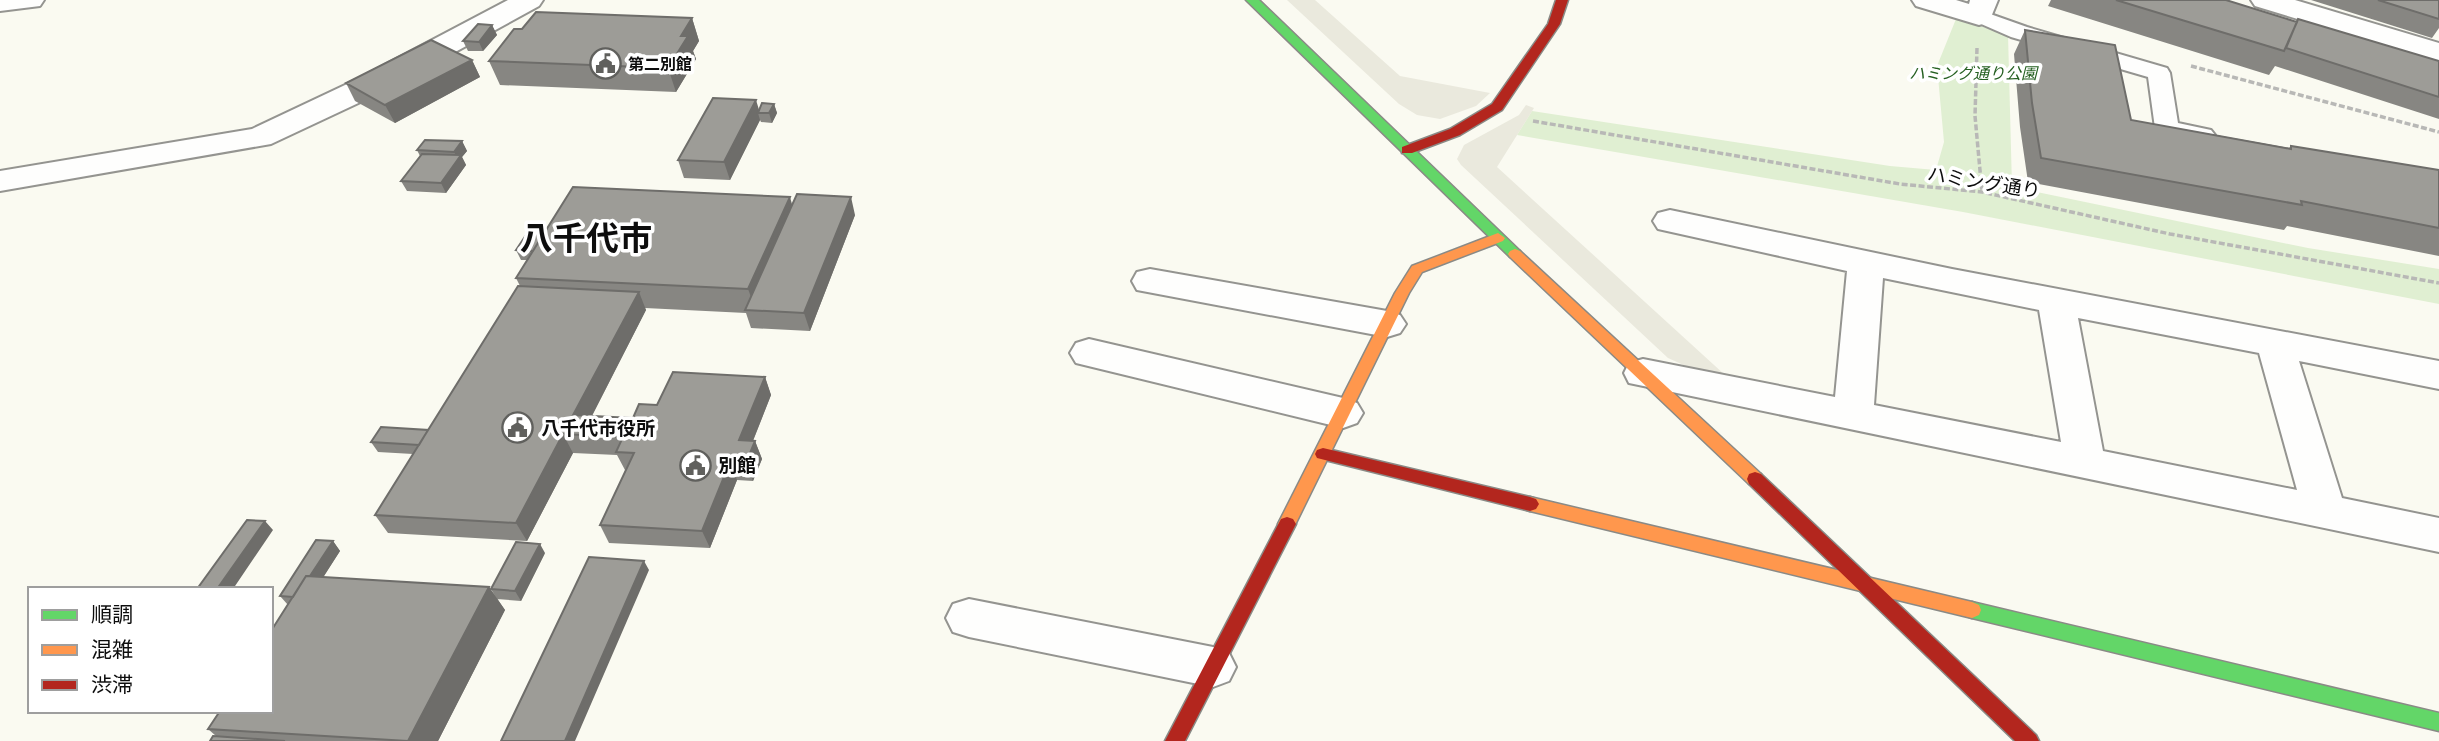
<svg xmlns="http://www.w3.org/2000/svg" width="2439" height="741" viewBox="0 0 2439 741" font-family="'IBM Plex Serif','Noto Sans JP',serif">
  <rect width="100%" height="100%" fill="#fafaf1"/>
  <path fill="#e0efd2" d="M1956,19L2008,34L2012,187L2308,248L2439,269V304L1963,212L1517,135L1532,111L1890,166L1936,170L1944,142L1937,66Z"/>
  <path fill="#eae9dd" d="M1287,0H1315L1400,76L1490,93L1476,106L1440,119L1417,115L1399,104Z
    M1526,105L1534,108L1497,167L1725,375L1697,371L1668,358L1461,165L1457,159L1464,145L1519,115Z"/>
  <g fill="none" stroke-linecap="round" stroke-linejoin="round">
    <defs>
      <path id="lane" d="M1979,10L2027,27L2167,68L2170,73L2178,123L2211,130L2215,135L2211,140L2203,142L2159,133L2155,128L2148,77L2011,37L1972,20L1969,16L1972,12Z"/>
      <path id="street" d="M0,0H44L40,6L0,11Z
        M508,0H543L539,6L384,91L271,144L0,191V171L252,129L362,77Z
        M1912,0H1956L1969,4L1970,0H1998L1989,22L1979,25L1916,6Z
        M2251,0H2295L2439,43V62L2255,6Z
        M1670,210L1952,269L2439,361V389L2299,361L2342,498L2439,518V552L1629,383L1624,373L1629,363L1643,359L1835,397L1847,271L1658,229L1653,221L1658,213ZM1883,278L2039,310L2061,442L1874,405ZM2078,318L2259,353L2297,490L2103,451Z
        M1150,269L1387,311L1400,315L1406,324L1400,333L1387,337L1137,290L1132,281L1137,272Z
        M1089,339L1343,398L1357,403L1363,413L1357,423L1343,428L1076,363L1070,353L1076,343Z
        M969,599L1213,647L1229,653L1236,667L1229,681L1213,687L969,637L953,632L946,618L953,604Z"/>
      <path id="fast" d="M1246,0H1259L1520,251L1522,254L1520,257H1510Z
        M1972,602L2439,713V731L1972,618L1965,615L1963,610L1965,605Z"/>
      <path id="slow" d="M1498,233L1505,238L1503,241L1422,272L1409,293L1293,529L1287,531L1281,529L1278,524L1395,293L1412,266Z
        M1515,249L1520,251L1761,474L1763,479L1761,484H1749L1510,257L1508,254L1510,251Z
        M1530,497L1972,602L1979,605L1981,610L1979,615L1972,618L1530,511L1524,509L1521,504L1524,499Z"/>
      <path id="jam" d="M1556,0H1568L1560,24L1502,110L1460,135L1412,153H1402V147L1450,129L1492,104L1548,24Z
        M1323,448L1530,497L1536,499L1539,504L1536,509L1530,511L1317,458L1315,454L1317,450Z
        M1755,472L1761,474L2036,735L2039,741H2015L1749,484L1747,479L1749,474Z
        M1287,517L1293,519L1296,524L1185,741H1165L1281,519Z"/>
    </defs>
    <use href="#lane" stroke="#949490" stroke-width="4"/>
    <use href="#street" stroke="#949490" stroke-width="4"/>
    <use href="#fast" stroke="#8a8a86" stroke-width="3"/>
    <use href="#slow" stroke="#8a8a86" stroke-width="3"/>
    <use href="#jam" stroke="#8a8a86" stroke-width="3"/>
    <path stroke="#b8b8b6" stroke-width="3.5" stroke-dasharray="6 2.5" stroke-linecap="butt" d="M1977,48L1975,116L1982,192
      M2191,66L2439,132
      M1533,121L1900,184L1982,192L2170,234L2439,283"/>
    <use href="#lane" fill="#fefefd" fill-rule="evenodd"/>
    <use href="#street" fill="#fefefd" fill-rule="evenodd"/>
    <use href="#fast" fill="#63d668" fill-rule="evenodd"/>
    <use href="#slow" fill="#ff974d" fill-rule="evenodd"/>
    <use href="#jam" fill="#b3261e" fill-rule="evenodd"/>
  </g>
  <path fill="#878682" d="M2051,0H2226L2296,22L2439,61V119L2275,66L2269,75L2048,6Z
    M2311,0H2439V28L2432,38Z
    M692,18L699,41L693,51L696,59L676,92L500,85L489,61L522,29Z
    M492,25L497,35L483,51H468L463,41Z
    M2025,30L2131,120L2289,148L2291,146L2439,170V256L2287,226L2284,230L2028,182L2020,127L2014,54Z
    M472,60L480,77L395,123L355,101L346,83Z
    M774,104L777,113L772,123L761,122L760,120L730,180L684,178L678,160L759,110Z
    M462,141L467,151L462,157L466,165L446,193L407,191L401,181L420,156L417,150Z
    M792,204L855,215L810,331L751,328L746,313L645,308L646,310L592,416L633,418L657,405L765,377L771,395L753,441H755L762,459L753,481L737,480L710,548L609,543L600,525L626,470H625L617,455L573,453L527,541L388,533L375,515L413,454L378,452L371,442L428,430L520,286L516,278L527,260H521L516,250L544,233Z
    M333,541L340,551L323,577L489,587L505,610L438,741H210L216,736L208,729L288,605L280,596Z
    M545,553L521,601L497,599L491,589Z"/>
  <path fill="#6e6d6a" d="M692,18L699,41L693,51L696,59L676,92L668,68L681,36Z
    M492,25L497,35L483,51L479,42Z
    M472,60L480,77L395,123L385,105Z
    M756,100L760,113H758L760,120L730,180L724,162Z
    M774,104L777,113L772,123L769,113Z
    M462,141L467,151L462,157L466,165L446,193L441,183L458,159L454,152Z
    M790,197L797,222L756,310L748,289Z
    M851,197L855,215L810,331L804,313Z
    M639,292L646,310L583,433L573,415Z
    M765,377L771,395L746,458L739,440Z
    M563,434L573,453L527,541L516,523Z
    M755,441L762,459L753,481L746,463Z
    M730,462L737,480L710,548L702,531Z
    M265,521L273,530L233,589H217Z
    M333,541L340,551L305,606L297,597Z
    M540,544L545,553L521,601L515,591Z
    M644,561L649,570L575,741H565Z
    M489,587L505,610L438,741H408Z"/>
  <path fill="#9d9c97" stroke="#6e6d6a" stroke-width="2" d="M2116,0H2226L2297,22L2284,51Z
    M2378,0H2439V19Z
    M536,12L692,18L681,36H688L668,68L489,61L514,29H522Z
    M2298,19L2439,61V97L2286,48Z
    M478,24L492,25L479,42L463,41Z
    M2025,30L2115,45L2131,120L2291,149V146L2439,170V228L2301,201L2302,205L2041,158L2032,103Z
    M431,40L472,60L385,105L346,83Z
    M713,98L756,100L724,162L678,160Z
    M762,103L774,104L769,113H758Z
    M425,140L462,141L454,152L417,150Z
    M422,154L461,155L441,183L401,181Z
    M573,187L790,197L748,289L516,278Z
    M797,194L851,197L804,313L745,310Z
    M528,232L544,233L533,251L516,250Z
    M518,286L639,292L573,415L633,418L639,404L657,405L673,372L765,377L739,440L755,441L746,463L730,462L702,531L600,525L634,453L616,452L623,437L563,434L516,523L375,515Z
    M381,427L428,430L419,445L371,442Z
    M247,520L265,521L217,589H197Z
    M316,540L333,541L310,576H306L293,597L280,596Z
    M516,542L540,544L515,591L491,589Z
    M589,557L644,561L565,741H501Z
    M306,576L489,587L408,741L208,729L220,711H271V631Z
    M213,736L285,741H210Z"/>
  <defs>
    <symbol id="civic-ring" viewBox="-11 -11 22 22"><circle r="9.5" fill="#fff" stroke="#60605d" stroke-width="1.5"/><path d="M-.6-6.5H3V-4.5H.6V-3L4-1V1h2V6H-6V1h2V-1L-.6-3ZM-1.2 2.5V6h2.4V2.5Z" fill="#60605d"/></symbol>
  </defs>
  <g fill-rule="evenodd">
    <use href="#civic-ring" x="588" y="46" width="35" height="35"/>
    <use href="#civic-ring" x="500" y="410" width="35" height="35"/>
    <use href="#civic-ring" x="678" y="448" width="35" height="35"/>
  </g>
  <g text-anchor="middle" stroke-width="7" stroke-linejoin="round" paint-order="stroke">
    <g font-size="16" font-weight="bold" fill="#0d0d0d" stroke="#fff" text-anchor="start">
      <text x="628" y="70">第二別館</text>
    </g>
    <g font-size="16" font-style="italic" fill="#256021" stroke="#fff">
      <text x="1973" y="79">ハミング通り公園</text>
    </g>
    <g font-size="19" fill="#0d0d0d" stroke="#fff">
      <text transform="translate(1984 182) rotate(9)" y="7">ハミング通り</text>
    </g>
    <g font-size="19" font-weight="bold" fill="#0d0d0d" stroke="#fff" text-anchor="start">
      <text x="541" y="435">八千代市役所</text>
      <text x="718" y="472">別館</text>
    </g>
    <g font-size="33" font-weight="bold" fill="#0d0d0d" stroke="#fff">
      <text x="586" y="250">八千代市</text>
    </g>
  </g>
  <rect x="28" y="587" width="245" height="126" fill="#ffffff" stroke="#9e9e9e" stroke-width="2"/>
  <rect x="42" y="610" width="35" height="10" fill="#63d668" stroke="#9e9e9e" stroke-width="2"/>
  <text x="91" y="622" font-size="21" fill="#0d0d0d">順調</text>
  <rect x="42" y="645" width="35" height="10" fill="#ff974d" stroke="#9e9e9e" stroke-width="2"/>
  <text x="91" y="657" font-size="21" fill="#0d0d0d">混雑</text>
  <rect x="42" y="680" width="35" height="10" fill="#b3261e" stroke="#9e9e9e" stroke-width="2"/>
  <text x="91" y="692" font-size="21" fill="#0d0d0d">渋滞</text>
</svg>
